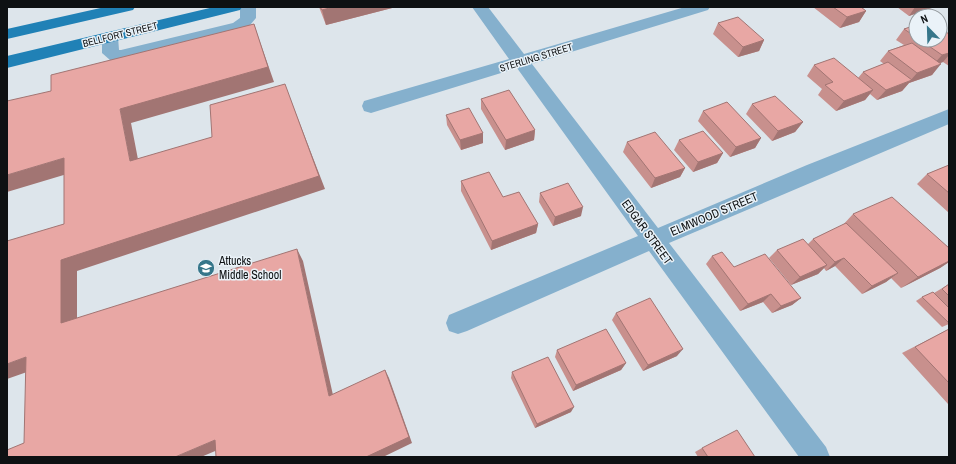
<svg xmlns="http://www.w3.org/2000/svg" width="956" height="464" viewBox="0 0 956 464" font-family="'Archivo Narrow',sans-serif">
  <rect width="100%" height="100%" fill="#dde5eb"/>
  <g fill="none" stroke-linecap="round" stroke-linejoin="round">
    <path fill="#85b0cd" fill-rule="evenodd" d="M240,7H256V18L245,31L121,62L110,60L102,53V37L104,33L110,32L116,33L118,37L119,50H121L233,23L240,18Z
      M472,7H488L524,54L685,7H710L708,10L532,64L658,228L807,165L949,109V124L669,243L826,447L830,457H799L649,251L467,331L458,334L449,331L446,323L449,315L638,236L517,68L371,113L364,111L362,106L364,101L509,59Z"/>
    <path fill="#2081b6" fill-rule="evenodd" d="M105,7H135L133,10L7,39V29Z
      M214,7H242L240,10L7,68V56Z"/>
  </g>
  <path fill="#c8908d" d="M319,7H396L326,25Z
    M813,7H861L866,11L859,22L840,28Z
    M897,7H934L909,16Z
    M718,23L764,40L759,51L738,57L713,34Z
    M916,25V40H940L949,32V66L943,62L940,63L932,75L909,83L902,91L877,100L870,94L865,100L836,111L818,95L822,89L807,76L814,65L858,78L863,72L884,64L880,61L888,51L904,45L896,40L904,29Z
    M481,99L535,130L534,140L505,150L481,109Z
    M752,104L803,122L795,132L772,141L746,114Z
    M703,111L761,138L755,148L730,157L698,121Z
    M446,115L483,133V143L461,150L447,125Z
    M679,140L723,153L717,163L693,172L674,150Z
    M627,142L685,168L680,177L651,188L623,152Z
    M949,165V213L917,184L927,174Z
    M461,181L503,197L538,224L536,233L491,250L461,191Z
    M540,193L581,216L553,226L539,202Z
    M853,214L949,248V262L940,268L901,288L891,278L886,282L862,294L835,266L826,271L824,268L818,274L791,285L769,258L777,250L808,244L813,239L842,226Z
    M712,256L734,267L801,298L792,305L772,313L763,302L740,311L706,264Z
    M949,284V324L942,327L916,301L922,297L934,293Z
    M616,313L677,356L643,371L612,320Z
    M949,329V403L948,404L902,353Z
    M557,350L626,363L621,370L573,391L555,357Z
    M512,372L571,412L535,428L511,378Z
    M702,448L755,457H698L695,452Z"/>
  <path fill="#a27573" d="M333,7H396L326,25L322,10Z
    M915,7H934L909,16Z
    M866,11L859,22L840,28L847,17Z
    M254,24L259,39L274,82L131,123L141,175L130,161L120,109Z
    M764,40L759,51L738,57L743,47Z
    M949,53V55L943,62L932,66L942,55Z
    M941,64L932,75L909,83L902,91L877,100L886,90L910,81L917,73Z
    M873,90L865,100L836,111L844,101Z
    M290,98L325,189L77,271V333L61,323V260Z
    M803,122L795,132L772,141L778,131Z
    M535,130L534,140L505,150L506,140Z
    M483,133V143L461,150L460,140Z
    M761,138L755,148L730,157L736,147Z
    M723,153L717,163L693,172L698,162Z
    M64,158L77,171L7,192V175Z
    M685,168L680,177L651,188L655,178Z
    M583,207L581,216L553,226L555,217Z
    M538,224L536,233L491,250L492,241Z
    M297,249L303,261L335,404L329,396Z
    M844,258L835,266L826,271L835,262Z
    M949,261V262L940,268L901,288L918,277Z
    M827,265L818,274L791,285L800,277Z
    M898,273L886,282L862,294L872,286Z
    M771,294L763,302L740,311L748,304Z
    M801,298L792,305L772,313L781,306Z
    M683,349L677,356L643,371L648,365Z
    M26,357L44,366L7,379V364Z
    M626,363L621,370L573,391L576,385Z
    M385,370L389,378L412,443L383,457H366Z
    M574,407L571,412L535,428L537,424Z
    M215,440L227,446L201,457H175Z"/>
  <path fill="#e8a7a4" stroke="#a27573" d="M320,7H333L322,10Z
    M833,7H861L866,11L847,17Z
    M738,17L764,40L743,47L718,23Z
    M254,24L268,67L120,109L130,161L212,137L210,105L285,84L319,176L61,260V323L297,249L329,396L385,370L409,437L366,457H216L215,440L175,457H7V450L24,443L26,357L7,364V241L64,224V158L7,175V101L51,91V75Z
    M916,25V37L904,29Z
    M940,28L949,34V53L942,55L920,40H940Z
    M912,43L941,64L917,73L888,51Z
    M834,58L873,90L844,101L825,85L833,82L814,65Z
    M888,62L912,80L886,90L863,72Z
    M509,90L535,130L506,140L481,99Z
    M775,96L803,122L778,131L752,104Z
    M727,102L761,138L736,147L703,111Z
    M469,108L483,133L460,140L446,115Z
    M703,131L723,153L698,162L679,140Z
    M655,132L685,168L655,178L627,142Z
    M949,165V193L927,174Z
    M489,172L503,197L519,192L538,224L492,241L461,181Z
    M568,183L583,207L555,217L540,193Z
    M892,197L949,248V261L918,277L853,214Z
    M846,223L898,273L872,286L844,258L835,262L813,239Z
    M803,239L827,265L800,277L777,250Z
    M722,252L734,267L765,254L801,298L781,306L771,294L748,304L712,256Z
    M949,284V296L942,289Z
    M933,292L949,308V323L922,297Z
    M650,298L683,349L648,365L616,313Z
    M606,329L626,363L576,385L557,350Z
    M949,329V383L915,347Z
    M548,357L574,407L537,424L512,372Z
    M737,430L755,457H708L702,448Z"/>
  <defs>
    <symbol id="school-disc" viewBox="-11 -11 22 22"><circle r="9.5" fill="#36768a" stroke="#eaf2f8"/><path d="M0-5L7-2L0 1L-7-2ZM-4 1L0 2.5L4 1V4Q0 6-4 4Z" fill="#fff"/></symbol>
  </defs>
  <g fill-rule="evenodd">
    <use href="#school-disc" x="196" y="258" width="20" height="20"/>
  </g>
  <g text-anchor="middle" stroke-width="3" stroke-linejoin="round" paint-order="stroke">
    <g font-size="10" fill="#0e1113" stroke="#eaf2f8">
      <text transform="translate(120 34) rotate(-14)" y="4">BELLFORT STREET</text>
      <text transform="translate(536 57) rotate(-17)" y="4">STERLING STREET</text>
    </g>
    <g font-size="12" fill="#0e1113" stroke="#eaf2f8">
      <text transform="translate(714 214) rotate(-23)" y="4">ELMWOOD STREET</text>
      <text transform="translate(647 232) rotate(54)" y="4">EDGAR STREET</text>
    </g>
    <g font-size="12" fill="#0e1113" stroke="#eaf2f8" text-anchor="start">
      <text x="219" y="265">Attucks<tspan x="219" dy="14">Middle School</tspan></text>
    </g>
  </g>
  <rect width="956" height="464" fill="none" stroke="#0e1113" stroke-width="16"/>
  <g transform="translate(928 28) rotate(337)"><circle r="19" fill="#eaf2f8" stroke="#92989c"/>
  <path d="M0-3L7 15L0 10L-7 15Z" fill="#36768a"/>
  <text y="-6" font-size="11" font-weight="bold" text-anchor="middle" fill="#0e1113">N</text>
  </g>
</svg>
